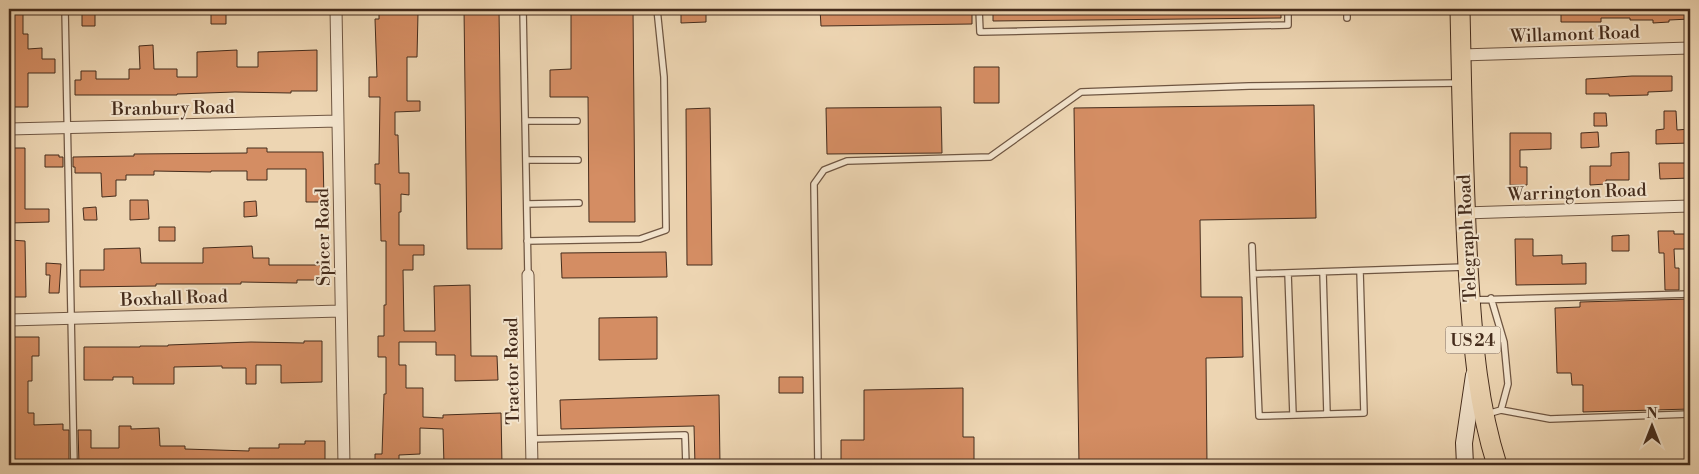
<svg xmlns="http://www.w3.org/2000/svg" width="1699" height="474" viewBox="0 0 1699 474" font-family="'Libre Bodoni',serif">
  <rect width="100%" height="100%" fill="#edd5b2"/>
  <filter id="stains"><feTurbulence type="fractalNoise" baseFrequency=".004" numOctaves="4"/><feColorMatrix values="0 0 0 0 .2 0 0 0 0 .09 0 0 0 0 .02 0 0 0 .5 -.17"/></filter>
  <radialGradient id="worn" r=".72"><stop offset=".6" stop-color="#630" stop-opacity="0"/><stop offset="1" stop-color="#630" stop-opacity=".3"/></radialGradient>
  <path fill="#d48d63" stroke="#452c1c" d="M9,9H23V34H28V49L42,48V59H55V73H28V107H9Z
    M211,9H226V24H211Z
    M379,9H400V14L418,13L417,57H407V101H420V111L395,112V135H398L399,173H409V195L401,194V212H399V245H424V255H413V270H403L404,331H435L434,286L470,285L471,356H497L498,380L455,381V355H436V342H399V365H406V388H423V417L443,418V415L501,413L502,465H444L443,429L420,428V454L399,455V465H375V454H382L384,394H386V357H378V336H384V305H386V241H381L380,184H375V164H379L380,97H369V77H377L375,19H379Z
    M464,9H499L502,249H467Z
    M571,9H633L635,222H589L588,97H550V70L571,69Z
    M681,9H706V22L681,23Z
    M820,9H972V24L821,26Z
    M993,9H1281V18L993,21Z
    M1561,9H1690V19L1669,20V22L1653,23V20H1630V18H1601V22H1561Z
    M82,12H95V26H82Z
    M153,45L154,69H177V77H197V52L237,50V67H258V52L317,50V91H291V93L235,92L177,94V95H75V80H81V71H96V79H129V69H140L139,46Z
    M974,67H999V103H974Z
    M1632,76H1672V91L1648,92V95L1609,96V94H1586V79Z
    M1314,105L1316,218L1200,220L1201,297H1242L1243,357L1206,358L1207,465H1079L1074,108Z
    M941,107L942,153L827,154L826,108Z
    M710,108L712,265H687L686,109Z
    M1664,111H1676L1677,130L1690,129V143L1656,144V130L1664,129Z
    M1594,113H1606L1607,126H1594Z
    M1598,132L1599,147L1581,148V133Z
    M1510,133H1551V149L1520,150V167H1527V185H1510Z
    M11,148H25V209H49V222L10,223L9,173H11Z
    M247,148H267V152H323L324,202H306V169H267V180H247V171H211V172L154,171V175H126V180H116V196L102,197L101,173H75V167H73V157L134,156V154L247,153Z
    M1629,152V180H1606V184L1590,185V166H1611V153Z
    M45,155H59V157H63V167H45Z
    M1659,163H1690V178L1660,179Z
    M130,200H148L149,219L130,220Z
    M256,201L257,216L244,217V202Z
    M96,207L97,220H84L83,208Z
    M159,227H175V241H159Z
    M1658,231H1674V234H1690V249H1674L1675,268H1679V290H1665L1664,253H1659Z
    M1629,235V251H1612V236Z
    M1515,239H1533V256L1562,255V264L1586,263V284L1516,285Z
    M10,240L25,241L26,297H10Z
    M252,246L253,258H269V265H321V280H297V283L241,282V284H156V286L80,287V270H104V249L140,248L141,263H203V248Z
    M666,252L667,277L562,278L561,253Z
    M46,263L61,264L59,293H49L50,275H46Z
    M1690,299V409L1583,412V385H1572L1571,373H1557L1555,308L1580,307V302Z
    M657,317V359L599,360V318Z
    M12,337H39V356H32V381H28V413H34V425L63,424V430H69V465H14Z
    M304,341H322V382L281,383V365H256V384H246V368H222V366L174,367V384H133V377H113V380H84V347H140V346H168V345L251,342L304,343Z
    M779,377H803V393H779Z
    M963,388V437H974V465H867V463H841V440H864V390Z
    M719,395L720,465H695L694,426L561,429L560,400Z
    M119,426H131V429L159,428L160,446H185V449L249,451V448H279V444H305V441H325V462H269V463H241V465H79L78,430H91V448H119Z"/>
  <g fill="none" stroke-linecap="round" stroke-linejoin="round">
    <defs>
      <path id="lane" d="M65,9L74,465
        M523,9L528,275
        M979,9L980,32L1288,25V9
        M1347,18V9
        M525,121H577
        M526,160H578
        M527,204L579,203
        M527,241L640,239L666,230L664,77L657,9
        M1252,246L1253,274L1465,267
        M1323,272L1327,414
        M1288,273L1293,415
        M1253,274L1259,416L1364,413L1360,271
        M1472,300L1690,294
        M1501,410L1550,419L1690,414
        M1487,414L1501,410L1508,384L1504,342L1491,298
        M531,439L685,435L686,465H657
        M818,465L814,184L824,170L847,161L990,157L1081,92L1249,86L1460,83"/>
      <path id="street" d="M336,9L344,465
        M1461,55L1690,48
        M9,129L338,121
        M1465,213L1690,206
        M528,275L532,465
        M9,320L341,311"/>
      <path id="secondary" d="M1465,465L1464,443L1474,375"/>
      <path id="primary" d="M1460,9C1462,100 1463,191 1469,282C1473,344 1478,406 1497,465"/>
    </defs>
    <use href="#lane" stroke="#6f5642" stroke-width="8"/>
    <use href="#street" stroke="#6f5642" stroke-width="13"/>
    <use href="#secondary" stroke="#452c1c" stroke-width="18"/>
    <use href="#primary" stroke="#452c1c" stroke-width="21"/>
    <use href="#lane" stroke="#f3e4cd" stroke-width="5.5"/>
    <use href="#street" stroke="#f3e4cd" stroke-width="11"/>
    <use href="#secondary" stroke="#f3e4cd" stroke-width="16"/>
    <use href="#primary" stroke="#edd5b2" stroke-width="19"/>
  </g>
  <g text-anchor="middle" stroke-width="4" stroke-linejoin="round" paint-order="stroke">
    <rect fill="#f3e4cd" stroke="#796351" stroke-width="1" x="1445.5" y="326.5" width="55" height="27" rx="4"/>
    <g font-size="16" font-weight="bold" fill="#452c1c">
      <text x="1473" y="346">US 24</text>
    </g>
    <g font-size="18" fill="#452c1c" stroke="#f3e4cd">
      <text transform="translate(1575 34) rotate(-2)" y="6">Willamont Road</text>
      <text transform="translate(173 108) rotate(-1)" y="6">Branbury Road</text>
      <text transform="translate(1577 192) rotate(-2)" y="6">Warrington Road</text>
      <text transform="translate(323 237) rotate(-91)" y="6">Spicer Road</text>
      <text transform="translate(1467 238) rotate(-93)" y="6">Telegraph Road</text>
      <text transform="translate(174 298) rotate(-2)" y="6">Boxhall Road</text>
      <text transform="translate(512 371) rotate(-91)" y="6">Tractor Road</text>
    </g>
  </g>
  <rect width="1699" height="474" fill="none" stroke="#edd5b2" stroke-width="30"/>
  <rect x="10" y="10" width="1679" height="454" fill="none" stroke="#452c1c" stroke-width="2.5"/>
  <rect x="15" y="15" width="1669" height="444" fill="none" stroke="#452c1c"/>
  <g transform="translate(1652 426)" stroke="#f3e4cd" stroke-width="4" paint-order="stroke">
  <path d="M0-4L9 19L0 12L-9 19Z" fill="#452c1c"/>
  <text y="-8" font-size="14" font-weight="bold" text-anchor="middle" fill="#452c1c">N</text>
  </g>
  <rect width="100%" height="100%" filter="url(#stains)"/>
  <rect width="100%" height="100%" fill="url(#worn)"/>
</svg>
